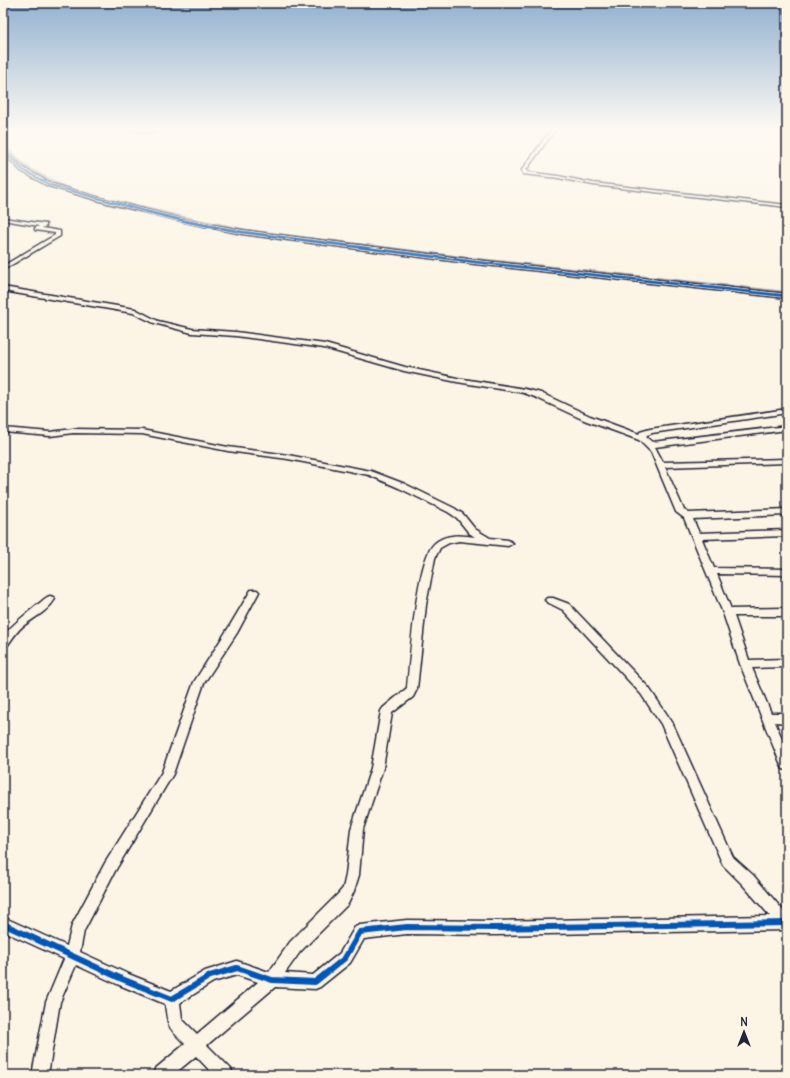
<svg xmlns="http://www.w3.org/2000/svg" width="790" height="1078" viewBox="0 0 790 1078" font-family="Delius,sans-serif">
  <rect width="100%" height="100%" fill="#fcf5e5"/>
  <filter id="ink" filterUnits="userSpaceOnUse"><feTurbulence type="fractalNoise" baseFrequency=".025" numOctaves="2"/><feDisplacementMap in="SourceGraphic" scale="8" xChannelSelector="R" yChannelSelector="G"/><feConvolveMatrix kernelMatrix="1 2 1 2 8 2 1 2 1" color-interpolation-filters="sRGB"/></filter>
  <g filter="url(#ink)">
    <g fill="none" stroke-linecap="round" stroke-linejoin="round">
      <path fill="#b2adab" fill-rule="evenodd" d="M3,142L23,162L34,170L65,186L96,195L179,215L272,234L269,236C220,228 173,216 125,204C95,197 63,191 36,175C24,168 15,159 6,149L3,146Z
        M327,239L479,258L787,291V295L479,262L325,242V240Z"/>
      <defs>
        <path id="street" d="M130,130H149L155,132L153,133Z
          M551,130H555L526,170L527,172L558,176L593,183L787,205V207L593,185L558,178L523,174L522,170Z
          M3,150L25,169L52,184L111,201L189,221L242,230L475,260L787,294V298L475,264L242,234L189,223L107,203L48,186L21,171L3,153Z
          M3,218L46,224V226L42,228L60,231V236L3,270V266L55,235V233L35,230V228L39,226L3,220Z
          M3,287L135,309L158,321L192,329L236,332L325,344L405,367L457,378L525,389L541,393L590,416L639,434L640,432L650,429L787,409V413L652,433L647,435L646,437L652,442L787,426V430L655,447L663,462L787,459V463L665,467L684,510L689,513L787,509V515L693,519L699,533L787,530V536L702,539L714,568L787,569V575L717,574L731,609L787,608V616H734L749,660L787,659V667L752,668L771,713H787V723L775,722L787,751V770L783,769L781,765L740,664L723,613L684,518L676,512L651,452L639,440L584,420L535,397L524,393L457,382L404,371L324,348L236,336L192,333L154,323L133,313L3,291Z
          M3,428L50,432L73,429L142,430L228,447L288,455L371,471L405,484L454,508L463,514L475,529L490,538L508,540L513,543L508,546L459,541L449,543L440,548L435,558L426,605L417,689L413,697L392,713L383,768L363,829L359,875L354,891L348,904L300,952L285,973L313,975L340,953L355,927L360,925L407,920L494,921L770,916L743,885L723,865L661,724L641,694L563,610L547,602L545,600L547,598H553L569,604L649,688L672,722L733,857L753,875L787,915V930L494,935L407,934L364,939L350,963L320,987L315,989L275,987L207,1045L231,1069L233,1075H214L196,1056L173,1075H153L155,1069L185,1044C168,1027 168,1028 165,1004L117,984L76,965L60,1002L48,1075H32L46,1002L64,959L3,931V917L67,946L72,925L105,863L162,772L194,682L229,627L251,590H257L259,592L237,633L204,683L173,774L115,871L84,931L80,952L126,973L171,991L205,971L237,961L269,972L290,942L338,894L343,888L346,875L351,829L371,768L381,711L383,708L407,688C410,661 416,561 434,544C445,533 462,535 475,537L469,533L457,518L448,512L399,488L369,475L288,459L228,451L142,434L73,433L50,436L3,432ZM237,975L258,982L197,1034L182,1019L180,1003L213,982Z
          M50,596L53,597L55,599C48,611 34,618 23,626C17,631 12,639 7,646L3,647V636C14,623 24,616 37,605C42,602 45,597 50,596Z"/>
      </defs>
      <use href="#street" stroke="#22223b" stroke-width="3"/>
      <use href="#street" fill="#fcf5e5" fill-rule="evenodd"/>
      <defs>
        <path id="cycleway-far2" d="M3,151L23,170L50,185L148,212"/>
        <path id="cycleway-far1" d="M144,211L189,222L242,232L475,262L787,296"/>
        <path id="cycleway" d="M3,924L122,979L172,999L210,976L237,968L272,980L315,982L345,958L360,932L407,927L494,928L787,923"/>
      </defs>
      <use href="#cycleway-far2" stroke="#fcf5e5" stroke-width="3"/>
      <use href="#cycleway-far1" stroke="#fcf5e5" stroke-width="4"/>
      <use href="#cycleway" stroke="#fcf5e5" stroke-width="8"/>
      <use href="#cycleway-far2" stroke="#0057b8" stroke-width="2"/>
      <use href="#cycleway-far1" stroke="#0057b8" stroke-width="2.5"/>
      <use href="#cycleway" stroke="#0057b8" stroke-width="6"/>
    </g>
  </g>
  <linearGradient id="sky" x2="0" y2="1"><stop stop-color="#92b1d0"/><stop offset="0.46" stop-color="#fefaf3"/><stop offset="1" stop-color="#fefaf3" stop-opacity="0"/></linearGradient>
  <rect width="790" height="281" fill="url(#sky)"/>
  <rect width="790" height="1078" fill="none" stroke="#fcf5e5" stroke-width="16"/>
  <rect x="8" y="8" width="774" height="1062" fill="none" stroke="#22223b" stroke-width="1.5" filter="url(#ink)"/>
  <g transform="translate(744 1032)" stroke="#fcf5e5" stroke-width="3" paint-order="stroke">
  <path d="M0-3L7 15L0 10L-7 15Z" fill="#22223b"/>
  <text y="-6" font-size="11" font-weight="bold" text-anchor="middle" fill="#22223b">N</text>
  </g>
</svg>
